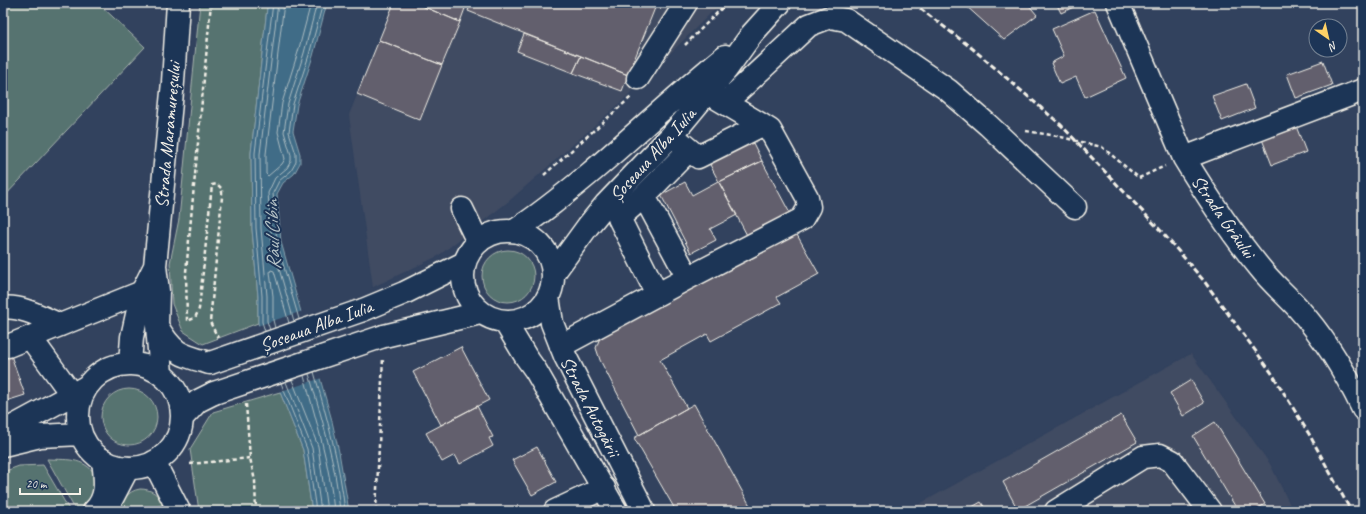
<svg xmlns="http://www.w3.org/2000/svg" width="1366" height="514" viewBox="0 0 1366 514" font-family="Caveat,sans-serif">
  <rect width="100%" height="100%" fill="#32425e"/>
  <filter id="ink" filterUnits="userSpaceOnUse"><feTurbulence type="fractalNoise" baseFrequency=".025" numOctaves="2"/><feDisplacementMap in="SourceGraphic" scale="8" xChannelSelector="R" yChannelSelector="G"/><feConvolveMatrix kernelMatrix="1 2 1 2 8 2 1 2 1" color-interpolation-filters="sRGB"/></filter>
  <g filter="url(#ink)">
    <path fill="#404b62" d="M394,3H721L619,104L509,201L438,256L373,287L349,115Z
      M1191,354L1270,464L1293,511H907Z"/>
    <path fill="#577370" stroke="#a6b2ac" d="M3,3H98L145,47L3,198Z
      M200,3H270L267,8L251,153L252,229L258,297V323L203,344L183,331L172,304L170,263L179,219Z
      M482 276a26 26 0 1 1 52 0a26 26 0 1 1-52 0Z
      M101 417a28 28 0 1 1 56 0a28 28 0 1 1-56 0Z
      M280,392L303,450L312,511H199L190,449L213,412Z
      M47,459C71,460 84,457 99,479L87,511H76Z
      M43,465L70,511H19L3,509V472L19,466Z
      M140,489C151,489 159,494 163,505L140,511H118C123,500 127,491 140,489Z"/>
    <path fill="#406c87" stroke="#88a1ae" d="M270,3H327L313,56L297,105L293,131L300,154V163L294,174L283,183L277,194L281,242L331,417L339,452L349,511H312L303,450L280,392L258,323V296L252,229L251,153L267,8Z"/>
    <path fill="#32425e" d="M303,311L322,378L278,392L257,326Z"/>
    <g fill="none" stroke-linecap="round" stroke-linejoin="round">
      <path stroke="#acbcc1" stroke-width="1" d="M284,3L266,154V174L268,176L282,164L285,159L278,132L282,103L298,52L311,3
        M299,319L277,243L273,193L279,181L291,171L296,162V154L289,132L293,104L309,55L323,3
        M294,321L272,244L268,193L275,178L287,168L291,161V155L284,132L288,104L304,53L317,3
        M275,328L273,320V296L270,272L271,270L274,271L289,323
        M270,330L267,321V296L261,228L260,154L278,3
        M265,331L262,322V296L256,228L255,153L273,3
        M314,372C327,418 340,464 345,511
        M309,374C322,419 336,464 340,511
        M304,376C316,420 330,465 334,511
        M292,380L318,446L327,511
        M286,382L312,448L321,511
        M281,383L307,449L316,511"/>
    </g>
    <path fill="#625f6d" stroke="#f4f1e8" d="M394,3H415L460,22L442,65L379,40Z
      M415,3H467L460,22Z
      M471,3H657L628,75L468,11Z
      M967,3H1027L1037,15L1004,40L965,5Z
      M1056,3H1082L1061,13Z
      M1095,10L1126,78L1085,97L1076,77L1060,84L1051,63L1064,56L1052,29Z
      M524,34L581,56L573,73L517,51Z
      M379,40L442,65L420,120L357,94Z
      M581,56L628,75L622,91L573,73Z
      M1323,61L1332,85L1296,98L1287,74Z
      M1246,84L1255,108L1222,121L1212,96Z
      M1294,121L1306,152L1272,165L1260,134Z
      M750,137L762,161L719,182L707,159Z
      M762,161L793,219L750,241L719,182Z
      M718,181L737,215L710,229L716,240L691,253L661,195L685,182L692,195Z
      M796,233L819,274L777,297L781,303L711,341L707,334L660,360L687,408L639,435L600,360L596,348L599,340L609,331Z
      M3,333L25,395L3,402Z
      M461,347L489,400L441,425L413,372Z
      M1191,380L1204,403L1183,416L1170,393Z
      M694,404L753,511H676L634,438Z
      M477,406L493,437L489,438L493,446L460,464L455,455L442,462L426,433Z
      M1121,415L1137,442L1018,510L1003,482Z
      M1215,422L1265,504L1254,511H1238L1193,436Z
      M537,447L556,482L532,495L512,460Z
      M981,502L987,511H965Z"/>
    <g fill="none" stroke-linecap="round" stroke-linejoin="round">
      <defs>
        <path id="minor" d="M1118,3L1184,158C1207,196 1231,233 1260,268C1271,282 1285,294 1297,307C1324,337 1346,373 1363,409
          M638,78L686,3
          M713,96L762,125
          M725,103L809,25L830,17L846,20L948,90L988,125L1075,207
          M1184,158L1363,90
          M644,196L619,218L657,294
          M462,209L478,242
          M688,278L644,196L689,150
          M3,308C20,305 44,318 60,325
          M30,337L72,395
          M8,346L142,292
          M561,346L688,278L802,219L809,207L807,197L770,130L762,125L698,157L672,135
          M106,510L128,468
          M94,511C109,497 105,478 103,460
          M555,511L604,488
          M1056,511L1143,457L1160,455L1172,461L1210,511"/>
        <path id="major" d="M463 276a45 45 0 1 1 90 0a45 45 0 1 1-90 0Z
          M514,231C541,214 565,194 589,174C635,135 678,94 725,56
          M553,274L588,226L606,204L672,135L726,70L752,34L780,3
          M548,297L552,323L565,356L644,511
          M363,310L404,293L464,263
          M505,322L526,357L536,371L616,511
          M157,326C173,354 181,355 210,363
          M384,336L480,313
          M130,364L132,337L142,292L155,266
          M78 416a52 52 0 1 1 104 0a52 52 0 1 1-104 0Z
          M161,374L157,326L158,291L155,266L173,82L178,3
          M182,418L198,401L214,393
          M3,432L86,387
          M3,445L40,436L81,434
          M154,462L179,511"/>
      </defs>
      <use href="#minor" stroke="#f4f1e8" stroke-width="25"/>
      <use href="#major" stroke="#f4f1e8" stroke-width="25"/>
      <path stroke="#f4f1e8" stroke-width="2.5" stroke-dasharray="4 3" stroke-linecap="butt" d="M211,3L186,272L187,321L195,318L199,309L212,185L217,184L222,189V197L210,322L218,338
        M685,45L727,3
        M1026,131L1057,136L1102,147L1139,178L1165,166
        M544,175L631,97
        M246,404L250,458L255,481L256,511
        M190,464L250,458
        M376,511L383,358"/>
      <use href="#minor" stroke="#1d3557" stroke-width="22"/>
      <use href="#major" stroke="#1d3557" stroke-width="22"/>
      <path stroke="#f4f1e8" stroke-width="3" stroke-dasharray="6 3" stroke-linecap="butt" d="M913,3L973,49L1061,125L1161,231L1204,281L1271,372L1309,434L1351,511"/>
      <defs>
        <path id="major-bridge" d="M210,363L363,310
          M214,393L384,336"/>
      </defs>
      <use href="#major-bridge" stroke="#f4f1e8" stroke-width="25" stroke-linecap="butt"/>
      <use href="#major-bridge" stroke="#1d3557" stroke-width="22"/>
    </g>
  </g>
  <g text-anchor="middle" stroke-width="4" stroke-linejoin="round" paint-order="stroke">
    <g font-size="19" fill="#f4f1e8" stroke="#1d3557">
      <text transform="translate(167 135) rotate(-85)" y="7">Strada Maramureșului</text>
      <text transform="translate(652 154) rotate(-48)" y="7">Șoseaua Alba Iulia</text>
      <text transform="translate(1224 216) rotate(55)" y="7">Strada Grâului</text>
      <text transform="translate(316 325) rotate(-20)" y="7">Șoseaua Alba Iulia</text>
      <text transform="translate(591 406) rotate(63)" y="7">Strada Autogării</text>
    </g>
    <g font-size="20" font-style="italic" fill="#b5c2c6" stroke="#1d3557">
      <text transform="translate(272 235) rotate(-92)" y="7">Râul Cibin</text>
    </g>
  </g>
  <rect width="1366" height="514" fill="none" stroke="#1d3557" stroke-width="16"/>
  <rect x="8" y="8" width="1350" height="498" fill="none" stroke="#f4f1e8" stroke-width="1.5" filter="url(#ink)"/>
  <g transform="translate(1328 38) rotate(146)"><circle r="19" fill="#1d3557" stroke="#738091"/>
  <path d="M0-3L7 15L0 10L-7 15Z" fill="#ffd166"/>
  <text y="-6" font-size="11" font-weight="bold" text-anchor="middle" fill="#f4f1e8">N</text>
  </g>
  <path d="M20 488v6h60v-6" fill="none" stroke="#f4f1e8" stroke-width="2"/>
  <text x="26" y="488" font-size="12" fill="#f4f1e8" stroke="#1d3557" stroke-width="3" paint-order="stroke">20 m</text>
</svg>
